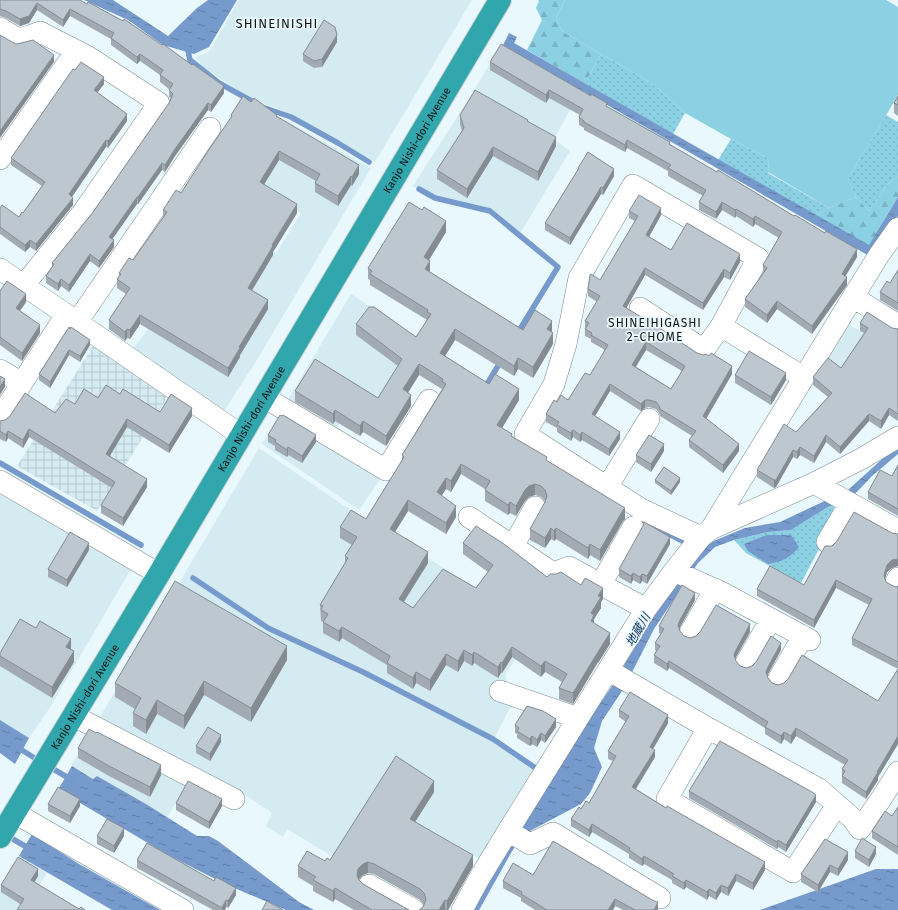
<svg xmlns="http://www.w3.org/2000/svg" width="898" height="910" viewBox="0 0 898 910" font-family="'Fira Sans','Noto Sans JP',sans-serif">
  <defs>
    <pattern id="industrial-grid" width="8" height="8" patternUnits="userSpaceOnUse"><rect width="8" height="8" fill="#d4ebf2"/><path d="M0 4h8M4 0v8" fill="none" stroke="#b5c9cf"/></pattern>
    <pattern id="forest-firs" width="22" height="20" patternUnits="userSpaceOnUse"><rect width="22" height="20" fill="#8cd0e4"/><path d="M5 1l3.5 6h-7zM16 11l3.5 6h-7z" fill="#78b2c3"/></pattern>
    <pattern id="park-dots" width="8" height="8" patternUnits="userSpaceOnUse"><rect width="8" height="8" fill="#8cd0e4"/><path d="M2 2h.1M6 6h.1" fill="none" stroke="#78b2c3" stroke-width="1.8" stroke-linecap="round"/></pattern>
    <pattern id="water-ripples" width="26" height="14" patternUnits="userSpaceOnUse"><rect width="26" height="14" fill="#769acb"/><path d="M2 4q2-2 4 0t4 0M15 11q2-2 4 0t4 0" fill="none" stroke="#5f7ca4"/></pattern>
  </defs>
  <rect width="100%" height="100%" fill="#e9f8fc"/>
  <path fill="#d4ebf2" d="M239,0H472L375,162L278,108L255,102L203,67L196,57L209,52Z
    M501,45L581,90L554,139L570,151L519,235L490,211L435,198L413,186L473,92Z
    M285,120L371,168L255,363L222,414L131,351L166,307L221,220L276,253L301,213L268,193L240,185Z
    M351,294L419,339L376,401L360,391L334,433L286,403Z
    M845,322L889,349L865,385L823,359Z
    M279,415L381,478L359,510L262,444Z
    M259,448L358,515L436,563L535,631L505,675L513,702L494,739L536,769L482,860L432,830L391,892L287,829L283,837L266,826L272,813L239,791L191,775L167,818L146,804L97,776L94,779L72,766V764Z
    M0,493L131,569L49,709L29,738L0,720Z
    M19,856L47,873L24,910H0V887Z"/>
  <path fill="url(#industrial-grid)" d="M95,343L169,395L97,511L17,466Z"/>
  <path fill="url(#forest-firs)" d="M538,0H565L556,18L562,31L601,54L585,84L527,50L542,20L536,8L539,1Z
    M898,176V197L887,215L870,246L816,216L829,208L856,197L869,211L889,183Z"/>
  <path fill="url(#park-dots)" d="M601,54L650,82L685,113L673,134L585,84Z
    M886,115L898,122V176L889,183L869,211L856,197L848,179Z
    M731,139L769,159L768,173L829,208L816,216L718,160Z
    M833,504L837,515L801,583L746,553L734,540L768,532L791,530L828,507Z"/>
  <path fill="#8cd0e4" d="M565,0H886L898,7V95L848,179L856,197L829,208L768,172L769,159L731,139L685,113L650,82L601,54L562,31L556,18Z"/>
  <path fill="url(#water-ripples)" d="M84,0H113L168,36L197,8L208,0H237L209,47L194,54L163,45L128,20Z
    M509,33L517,37L514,43L869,245L898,197V216L871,257L503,45Z
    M898,447V454L872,476L854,495L828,507L791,530L768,532L734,540L715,547L698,563L654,629L624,688L602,721L594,748L602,767L590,793L581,804L528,832L521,827L591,717L614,683L647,625L690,561L706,545L716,540L745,528L780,522L848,490L891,451Z
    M767,535H791L799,547C789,559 783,561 768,564L748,551L744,544Z
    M0,720L29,738L15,764L0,753Z
    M72,766L93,779L97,776L146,804L197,836H209L218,841L299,902L314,910H286L225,884L170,856L58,790Z
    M32,834L79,864L160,910H112L19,856Z
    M876,869H898V910H760Z"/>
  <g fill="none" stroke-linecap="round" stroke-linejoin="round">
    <path stroke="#769acb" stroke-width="5.5" d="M187,46L190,60L219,83L257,104
      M265,108L291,117L338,143L369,162
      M419,189L435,198L490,211L558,267L517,334
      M484,389L501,361
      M0,463L141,545
      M648,523L690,545
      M193,578L268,628L363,672L493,739L540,771
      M17,747L41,762
      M48,766L72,780
      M6,835L30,849
      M476,910L509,851L516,840"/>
    <defs>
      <path id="street" d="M0,28L18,39L29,36L40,32L87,56L159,103L83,212L24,285
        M0,159L76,51
        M0,269L241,435
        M853,297L898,325
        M640,308L704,350L721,326L758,258L633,185L579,278L566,344L554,384L525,434L641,509L701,537
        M77,322L210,128
        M721,326L803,377
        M0,370L22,383
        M264,397L386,470L429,400
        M0,417L66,315
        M0,481L159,574
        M814,483L898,530
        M607,487L649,419
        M469,517L553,573L569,567L646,609
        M711,529L814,483L861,459L898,437
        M827,542L850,503
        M513,546L535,507
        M674,571L723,593L810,640
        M896,582L898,578
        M601,584L633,527
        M690,633L715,589
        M746,663L771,619
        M608,670L708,728L819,789L852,818L860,829L881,799L898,772
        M778,680L803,636
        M500,691L578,718
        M74,716L234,799
        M708,728L667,799L793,872L837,805
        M15,813L183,910
        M508,831L530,844L553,833L660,898
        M369,885L414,910
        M462,910L480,877L508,831L646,609L674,571L701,537L711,529L853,297L879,255L898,228"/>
      <g id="highway">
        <path id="s1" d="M0,837L159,574L500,0"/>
      </g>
    </defs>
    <use href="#street" stroke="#7d8b8f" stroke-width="22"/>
    <use href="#highway" stroke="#d4d5d5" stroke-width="24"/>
    <use href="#street" stroke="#fff" stroke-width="21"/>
    <use href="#highway" stroke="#31a6ac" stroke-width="22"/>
  </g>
  <path fill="#a2abb3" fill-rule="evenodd" d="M0,0H80L224,93L211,112L208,110L175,156L165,172L162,170L138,204H137L112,239L114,247L99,268L90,261L69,292L61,286L58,291L46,283V276L52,267V263L93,212L169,103L171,98L169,97V89L160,82V75L140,61L137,64L111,45V39L70,16L63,27L37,10L29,23L20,26L6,18L0,16Z
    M337,42L322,67L314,68L303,61V54Z
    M490,62L607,107L857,257L845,276L847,285L812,334L777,309L767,323L745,307V299L763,273V265L779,238L755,224L753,227L736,216L735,218L722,210L716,219L699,210V202L703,196L668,176V171L627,148L625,152L584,130V128L579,125V117L580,115L549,98L546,103L490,70Z
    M75,70L104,84L97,93L127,121L108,148L106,147L72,197L73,205L36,251L30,247L25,252L0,234V208L19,217L23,213L42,186L11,165V158Z
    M898,96V116L894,113V103Z
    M231,115L277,117L359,174L352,186L351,185L338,206L315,192V183L316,181L279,160L264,184L297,213L273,252V255L252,290L268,309L240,355V357L228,377L140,324L130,339L127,338L125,341L109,329V320L126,294L117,288V279L119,276V273L133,260L163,218V210L181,193L231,118Z
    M460,115L528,121L556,146L538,181L493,156L467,198L437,179V170L462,131L460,124Z
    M578,168L614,176L603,195L601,194L570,245L545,230V223L578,170Z
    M629,211L661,215L649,237L671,250L740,262L730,280L724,277L703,310L645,275L626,308L697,353L732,374L706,419L739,451L723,473L689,447V440L692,436L660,416L659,413L656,409L649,407L645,408L641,411L610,391L595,416L620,439L609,456L582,440L580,442L573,437L571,441L557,432V428L546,422V414L557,402L568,400L590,375L605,350L591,342V339L585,336V321L597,302L588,296V289L600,280L635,221L629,218ZM646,350L682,371L671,389L636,367Z
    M446,232L429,260L430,272L523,330L552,331L553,344L533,378L518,369L514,376L455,340L445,356L489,384L519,400L502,428L512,436L547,461L625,519L623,521L600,561L590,555L588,559L556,539L554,541L551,539L545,548L530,540V529L546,502L541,497L535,495L529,497L525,501L516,516L510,513L508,515L485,501V489L461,474L451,492L446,489L441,496L456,517L446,534L408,511L395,532L428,563L404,602L413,608L476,588L488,572L463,554V543L547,577L581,585L603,599L601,602V608L594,619V623L610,644L598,663V662L573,704L559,699V688L562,682L545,672L541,677L512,657L502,673H501L498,678L474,663L472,666L464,661L458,672L446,665L430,691L416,683L413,689L387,673V665L342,638L339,642L323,633V622L321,621L320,605L345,564V556L352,545L340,538V527L366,519L402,460V455L442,389L419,375L408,393L411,406L386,446L363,432L360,436L335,421L333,424L295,402V391L378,398L398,366L356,335V324L416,337L427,320L370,285V280L368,279V268Z
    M898,270V311L880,300V292L890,283Z
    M0,291L26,302L20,311L40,333L22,361L0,345Z
    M860,323L892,328L898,329V421L889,415L881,429L869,421L840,454L826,442L814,463L800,455L797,459L793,457L776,487L774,488L757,477V470L796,432L828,397L813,385V377L841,368L864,333L860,331Z
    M69,327L90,345L80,362L69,355L50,388L39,380V374Z
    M735,375L786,380L771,405L735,383Z
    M120,394L160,412L192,416L169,453L127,427L110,456L147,487L123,526L101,513V505L112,488L29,437L23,448L8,438L6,442L0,439V421L55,413L75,404L98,398Z
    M268,435L316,442L302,463L288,455L287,457L275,450V446L268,442Z
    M664,451L651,472L636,462V455Z
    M898,465V516L868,499V492L892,476Z
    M655,480L680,482L671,495L655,483Z
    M892,533L898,534V566L892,568L887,572L885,579L886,582L891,585L896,587L898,586V744L878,777V780L866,799L842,783V769L845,765L796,736L791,744L784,739L781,744L765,734V728L669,668L667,671L654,663V655L656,651L655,650V643L661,634L659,633V626L695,600L680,627L679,629L680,631L684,636L690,638L750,632L736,657L735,659L736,661L740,666L746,668L752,666L781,650L768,674L767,676L768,678L772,683L778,685L878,701L898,669L852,645V638L869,605L836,588L814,628L757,596V589L804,585L832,546Z
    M670,544L647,584L642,581L640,584L633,580L631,584L619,577V569Z
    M89,550L67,587L48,577V569Z
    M36,628L71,649L74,662L52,698L0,666V653Z
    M287,660L251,722L204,695L184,729L157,714L146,734L133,726V713L135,709L115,697V683Z
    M619,710L668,723L653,749L655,757L636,789L765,870L753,890L736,881L728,896L721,892L716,900L709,896L707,900L686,887L684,890L672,883V880L644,864L642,866L629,858V854L592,832L589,837L571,826V819L581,809L589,803L613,761L608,759V751L626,722L619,717Z
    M515,725L556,727L545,743L541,740L537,747L532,744L530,746L517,738V734L515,733Z
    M96,733L161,775L150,797L109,776L78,758V748Z
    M221,742L210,761L196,753V746Z
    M689,791L816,802L786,852L778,847L777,849L689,798Z
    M434,792L415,822L473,866L448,910H419H420L424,905L420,900L374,874L368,873L363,875L358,880L363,884L409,910H354L335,899L333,902L313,891V886L298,877V866L330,860Z
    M176,803L222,806L209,829L176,810Z
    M48,804L80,806L70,823L48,811Z
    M898,807V855L872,838V831L892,816Z
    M97,836H124L114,853L97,844Z
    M825,839L848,860L838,876L830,872L818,892L801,882V874Z
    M855,851L876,854L869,867L855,858Z
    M137,860L236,895L228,908L226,907L225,910H213L137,868Z
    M533,875L658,910H623L615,906L613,910H535L521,901V898L503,888V881Z
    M38,876L34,882L79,909L85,910L20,904L1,892V885Z"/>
  <path fill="#848b92" d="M37,3V10L29,23L20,26V19Z
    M70,9V16L63,27V20Z
    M337,35V42L322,67V59Z
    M140,54V61L137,64V57Z
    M54,55V62L0,138V131Z
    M104,77V84L94,97V90Z
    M224,86V93L211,112V105Z
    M549,90V98L546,103V95Z
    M208,103V110L175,156L165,172V165L175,149Z
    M127,114V121L108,148V141Z
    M556,137V146L538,181V172Z
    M106,140V147L69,201V194Z
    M627,140V148L625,152V145Z
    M493,147V156L467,198V189Z
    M279,151V160L260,191V182Z
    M162,163V170L138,204V197Z
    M359,165V174L352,186V177Z
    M614,169V176L603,195V188Z
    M351,176V185L338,206V196Z
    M601,187V194L570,245V238Z
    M137,197V204L109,244V237Z
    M73,198V205L36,251V244Z
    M722,202V210L716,219V212Z
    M297,204V213L273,252V255L248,297V288L272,245Z
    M661,208V215L646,242V235Z
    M736,209V216L735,218V210Z
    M755,216V224L753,227V219Z
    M446,221V232L424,268V257Z
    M30,240V247L25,252V245Z
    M114,240V247L99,268V261Z
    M857,249V257L842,282V274Z
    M90,254V261L69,292V285Z
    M740,254V262L730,280V273Z
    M430,261V272L425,269Z
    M645,268V275L623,314V306Z
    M724,269V277L703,310V303Z
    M847,277V285L812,334V326Z
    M61,279V286L58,291V284Z
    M26,294V302L16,316V308Z
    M268,300V309L240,355V357L228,377V368L239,347Z
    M777,301V309L767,323V315Z
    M140,315V324L130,339V330Z
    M552,321V331L547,340V329Z
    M40,325V333L22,361V353Z
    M127,329V338L125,341V332Z
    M455,329V340L440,364V353Z
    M553,333V344L533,378V367Z
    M90,340V345L80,362V356Z
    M646,342V350L632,372V365Z
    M69,350V355L50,388V382Z
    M518,358V369L514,376V366Z
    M419,364V375L403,400V389Z
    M732,366V374L703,424V416Z
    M786,373V380L771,405V397Z
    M5,379V387L0,395V387Z
    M610,384V391L592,421V414Z
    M519,389V400L497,436V425Z
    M411,395V406L386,446V436Z
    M645,400V408L641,411V404Z
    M192,408V416L169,453V445Z
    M889,408V415L881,429V421Z
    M335,410V421L333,424V414Z
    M869,414V421L840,454V447Z
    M127,419V427L106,462V454Z
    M363,421V432L360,436V426Z
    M29,429V437L23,448V440Z
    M573,430V437L571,441V433Z
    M8,431V438L6,442V435Z
    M582,432V440L580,442V435Z
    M620,432V439L609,456V449Z
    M316,435V442L302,463V456Z
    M826,435V442L814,463V456Z
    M664,444V451L651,472V464Z
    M739,444V451L723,473V465Z
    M288,447V455L287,457V450Z
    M800,447V455L797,459V452Z
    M793,450V457L776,487L774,488V480Z
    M461,464V474L451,492V481Z
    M446,478V489L437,503V492Z
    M680,478V482L671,495V491Z
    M147,479V487L123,526V518Z
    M535,484V495L529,497L525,501L516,516V506L525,490L529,486Z
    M408,500V511L390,540V529Z
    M510,502V513L508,515V505Z
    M456,506V517L446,534V523Z
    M625,508V519L623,521L600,561V550L623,510Z
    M551,528V539L545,548V538Z
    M556,528V539L554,541V531Z
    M670,537V544L647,584V576Z
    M89,543V550L67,587V580Z
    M590,544V555L588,559V548Z
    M428,552V563L399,609V599Z
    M898,559V566L892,568L887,572L884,582V575L887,565L892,560Z
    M633,573V580L631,584V576Z
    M642,574V581L640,584V577Z
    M836,580V588L814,628V620Z
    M603,588V599L601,602V608L594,619V626L591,632V613L598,596Z
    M695,593V600L680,627L678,633V625L680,620Z
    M750,624V632L736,657L734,663V655L736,650Z
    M342,627V638L339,642V631Z
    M610,633V644L598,663V652Z
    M71,639V650L66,647Z
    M781,643V650L768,674L766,680V672L768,667Z
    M287,646V660L251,722V708Z
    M512,647V657L502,673V663Z
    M464,650V661L458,672V661Z
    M74,651V662L52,698V687Z
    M474,652V663L472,666V655Z
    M598,652V662L573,704V693Z
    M446,654V665L430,691V680Z
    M545,661V672L541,677V666Z
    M669,661V668L667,671V664Z
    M501,662V673L498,678V667Z
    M416,672V683L413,689V678Z
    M204,681V695L184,729V716Z
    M157,700V714L146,734V720Z
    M668,715V723L650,754V747Z
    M556,719V727L545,743V736Z
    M796,728V736L791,744V736Z
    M784,732V739L781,744V736Z
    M541,733V740L537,747V740Z
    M221,735V742L210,761V754Z
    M532,736V744L530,746V739Z
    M898,736V744L878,777V780L866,799V792Z
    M655,750V757L632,795V787Z
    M161,765V775L150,797V787Z
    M434,781V792L410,830V819Z
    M816,795V802L786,852V845Z
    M80,799V806L70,823V816Z
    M222,799V806L209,829V822Z
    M592,824V832L589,837V830Z
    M124,828V836L114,853V846Z
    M778,840V847L777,849V842Z
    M876,847V854L869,867V860Z
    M848,852V860L838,876V869Z
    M473,855V866L448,910H447V901Z
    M644,856V864L642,866V859Z
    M368,862V873L363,875L358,880L357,875L358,869L363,864Z
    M765,862V870L753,890V883Z
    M830,865V872L818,892V885Z
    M38,869V876L31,888V880Z
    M736,874V881L728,896V888Z
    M686,880V887L684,890V883Z
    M721,885V892L716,900V893Z
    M236,888V895L228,908V901Z
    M335,888V899L333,902V891Z
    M709,889V896L707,900V892Z
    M615,899V906L613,910H608Z
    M226,900V907L225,910H222V908Z
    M445,900V910H439Z
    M658,902V910H654Z"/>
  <path fill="#bcc7d0" stroke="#848b92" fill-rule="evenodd" d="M0,0H80L87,4L88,2L123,21L124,19L162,45L163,44L192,65L193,64L224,86L211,105L208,103L175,149L165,165L162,163L138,197H137L109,237L114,240L99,261L90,254L69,285L61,279L58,284L46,276L54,264L52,263L93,212L169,103L173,94L169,90L173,84L160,75L163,70L140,54L137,57L111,38L114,33L70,9L63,20L37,3L29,16L20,19L6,11L0,9Z
    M324,20L335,27L337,35L322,59L314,61L303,54Z
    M0,35L12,42L16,44L21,43L33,40L54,55L0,131Z
    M501,44L591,96V94L607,103L606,106L670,142L669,144L717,172L718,170L794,216L795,215L825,233L826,231L857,249L842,274L847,277L812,326L777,301L767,315L745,299L767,268L763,265L782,232L755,216L753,219L736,209L735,210L722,202L716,212L699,202L706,190L668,168L671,165L627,140L625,145L584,122V121L579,117L583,109L549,90L546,95L490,62Z
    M81,62L104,77L94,90L127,114L108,141L106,140L69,194L73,198L36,244L30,240L25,245L0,227V208L2,205L19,217L22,212L23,213L45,182L11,158L73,69L75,70Z
    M475,90L528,120L527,121L556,137L538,172L493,147L467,189L437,170L464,128L460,115Z
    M243,96L251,102L254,98L277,115L276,116L359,165L352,177L351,176L338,196L315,183L320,174L279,151L260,182L297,204L272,245L273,246L248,288L268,300L239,347L240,348L228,368L140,315L130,330L127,329L125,332L109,320L130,288L117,279L121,274L119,273L129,258L133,260L167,212L163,210L176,190L181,193L208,151L232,116L231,115Z
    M898,96V105L894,103Z
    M588,152L614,169L603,188L601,187L570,238L545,223L579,168H578Z
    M639,195L661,208L646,235L671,250L687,223L740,254L730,273L724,269L703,303L645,268L623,306L658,327L697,353L703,355L706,354L709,356L711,353L732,366L703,416L739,444L723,465L689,440L696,431L660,409L659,406L656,402L649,400H645L641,404L610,384L592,414L620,432L609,449L582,432L580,435L573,430L571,433L557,425L559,422L546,414L554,400L557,402L561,395L568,400L585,373L590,375L608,345L591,335L592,333L585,329L589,323L585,321L600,296L588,289L590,275L591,274L600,280L638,216L629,211ZM646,342L685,366L671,389L632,365Z
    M409,202L422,210L424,207L446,221L424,257L430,261L425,269L523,330L535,310L552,321L547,329L553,333L533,367L518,358L514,366L455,329L440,353L489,384L495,374L519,389L497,425L512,434L511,436L547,457L546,460L625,508L623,510L600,550L590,544L588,548L556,528L554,531L551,528L545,538L530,529L545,502L547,496L545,490L541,486L535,484L529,486L525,490L516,506L510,502L508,505L485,490L490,481L461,464L451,481L446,478L437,492L456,506L446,523L408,500L390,529L428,552L399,599L413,608L443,569L476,588L493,565L463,543L476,526L504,544L547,577L550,574H556L561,572L581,585L585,578L603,588L598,596L601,597L591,613L594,615L591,621L610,633L598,652L573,693L559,688L567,674L545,661L541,666L512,647L502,663L501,662L498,667L474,652L472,655L464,650L458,661L446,654L430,680L416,672L413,678L387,663L390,656L342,627L339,631L323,622L328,614L321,610L323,606L320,605L348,558L345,556L357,537L340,527L351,510L366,519L404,457L402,455L446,384L442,381L443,379L419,364L403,389L411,395L386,436L363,421L360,426L335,410L333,414L295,391L315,359L378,398L402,359L356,324L369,307H374L416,337L431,314L427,312L428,310L370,274L372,271L368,268Z
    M898,270V303L880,292L887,281L890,283Z
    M7,281L26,294L16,308L40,325L22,353L0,337V291Z
    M867,312L892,328L898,329V414L889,408L881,421L869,414L840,447L826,435L814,456L800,447L797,452L793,450L776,480H774L757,470L784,424L796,432L832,393L813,377L828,358L841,368L868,328L860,323Z
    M69,327L70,329L71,327L90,340L80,356L69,350L50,382L39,374Z
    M749,351L786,373L771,397L735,375Z
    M0,376L5,379L0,387Z
    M106,385L120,394L123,389L160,412L171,394L192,408L169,445L127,419L106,454L147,479L123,518L101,505L115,482L29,429L23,440L8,431L6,435L0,431V421L5,420L10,416L25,393L55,413L66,399L75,404L84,389L98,398Z
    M280,415L282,416L283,415L316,435L302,456L288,447L287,450L275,442L276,440L268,435Z
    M649,435L664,444L651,464L636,455Z
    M898,465V509L868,492L880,470L892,476Z
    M664,467L680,478L671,491L655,480Z
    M854,512L892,533L898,534V559L892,560L887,565L884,575L886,582L891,585L896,587L898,586V662L852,638L872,599L836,580L814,620L757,589L770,566L804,585L825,546H832L837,541Z
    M644,522L670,537L647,576L642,574L640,577L633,573L631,576L619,569L643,526Z
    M70,532L89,543L67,580L48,569Z
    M175,581L287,646L251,708L204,681L184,716L157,700L146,720L133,713L141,698L115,683Z
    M682,585L695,593L680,620L678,625L680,631L684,636L690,638L696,636L700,632L716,605L750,624L736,650L734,655L736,661L740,666L746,668L752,666L756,662L771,636L781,643L768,667L766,672L768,678L772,683L778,685L784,683L788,679L802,655L878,701L898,669V736L877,772H878L866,792L842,776L845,771L842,769L848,760L796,728L791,736L784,732L781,736L765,727L768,722L669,661L667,664L654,655L660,646L655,643L664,629L659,626Z
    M20,619L36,628L40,621L71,639L66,647L74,651L52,687L0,656V653Z
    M630,692L668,715L650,747L655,750L632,787L666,808L667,806L765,862L753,883L736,874L728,888L721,885L716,893L709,889L707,892L686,880L684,883L672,876L674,874L644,856L642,859L629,850L630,848L592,824L589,830L571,819L579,807L581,809L586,801L589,803L616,756L608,751L629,716L619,710Z
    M527,706L543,711L556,719L545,736L541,733L537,740L532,736L530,739L517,731L519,728L515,725Z
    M208,727L221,735L210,754L196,746Z
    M89,729L96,733L97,732L161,765L150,787L109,766L78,748Z
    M720,741L812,792L816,795L786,845L778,840L777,842L689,791Z
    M396,756L434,781L410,819L473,855L447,901L445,900L439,910H419H420L424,905L426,899L424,893L420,889L374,864L368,862L363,864L358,869L357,875L359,880L363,884L409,910H372L335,888L333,891L313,880L316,877L298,866L307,851L325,861L327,858L330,860Z
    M188,781L222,799L209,822L176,803Z
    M58,787L80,799L70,816L48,804Z
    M898,807V847L872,831L885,811L892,816Z
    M107,819L124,828L114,846L97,836Z
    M862,838L876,847L869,860L855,851Z
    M825,839L848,852L838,869L830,865L818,885L801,874Z
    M553,841L654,901L658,902L654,910H635L615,899L608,910H547L521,894L522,892L503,881L513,863L533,875Z
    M147,843L214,881L216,877L236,888L228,901L226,900L222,908L137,860Z
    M18,857L38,869L31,880L79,909L81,907L85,910H17L24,899L1,885Z
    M267,901L283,910H262Z"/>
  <g text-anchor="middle" stroke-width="3.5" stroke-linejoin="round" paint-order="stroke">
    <g font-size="11" fill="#0f1416" stroke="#e9f8fc">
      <text dy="4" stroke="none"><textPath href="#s1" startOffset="812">Kanjo Nishi-dori Avenue</textPath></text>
      <text dy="4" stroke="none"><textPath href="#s1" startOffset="488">Kanjo Nishi-dori Avenue</textPath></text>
      <text dy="4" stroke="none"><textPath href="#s1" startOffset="164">Kanjo Nishi-dori Avenue</textPath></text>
    </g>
    <g font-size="12" letter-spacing="1" fill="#0f1416" stroke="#e9f8fc">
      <text x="655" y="327">SHINEIHIGASHI<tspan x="655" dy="14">2-CHOME</tspan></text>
    </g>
    <g font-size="12" font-style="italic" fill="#042855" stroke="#e9f8fc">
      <text transform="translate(638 630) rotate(-60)" y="4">地蔵川</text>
    </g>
    <g font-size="13" letter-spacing="1" fill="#0f1416" stroke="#e9f8fc">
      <text x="277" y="28">SHINEINISHI</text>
    </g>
  </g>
</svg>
